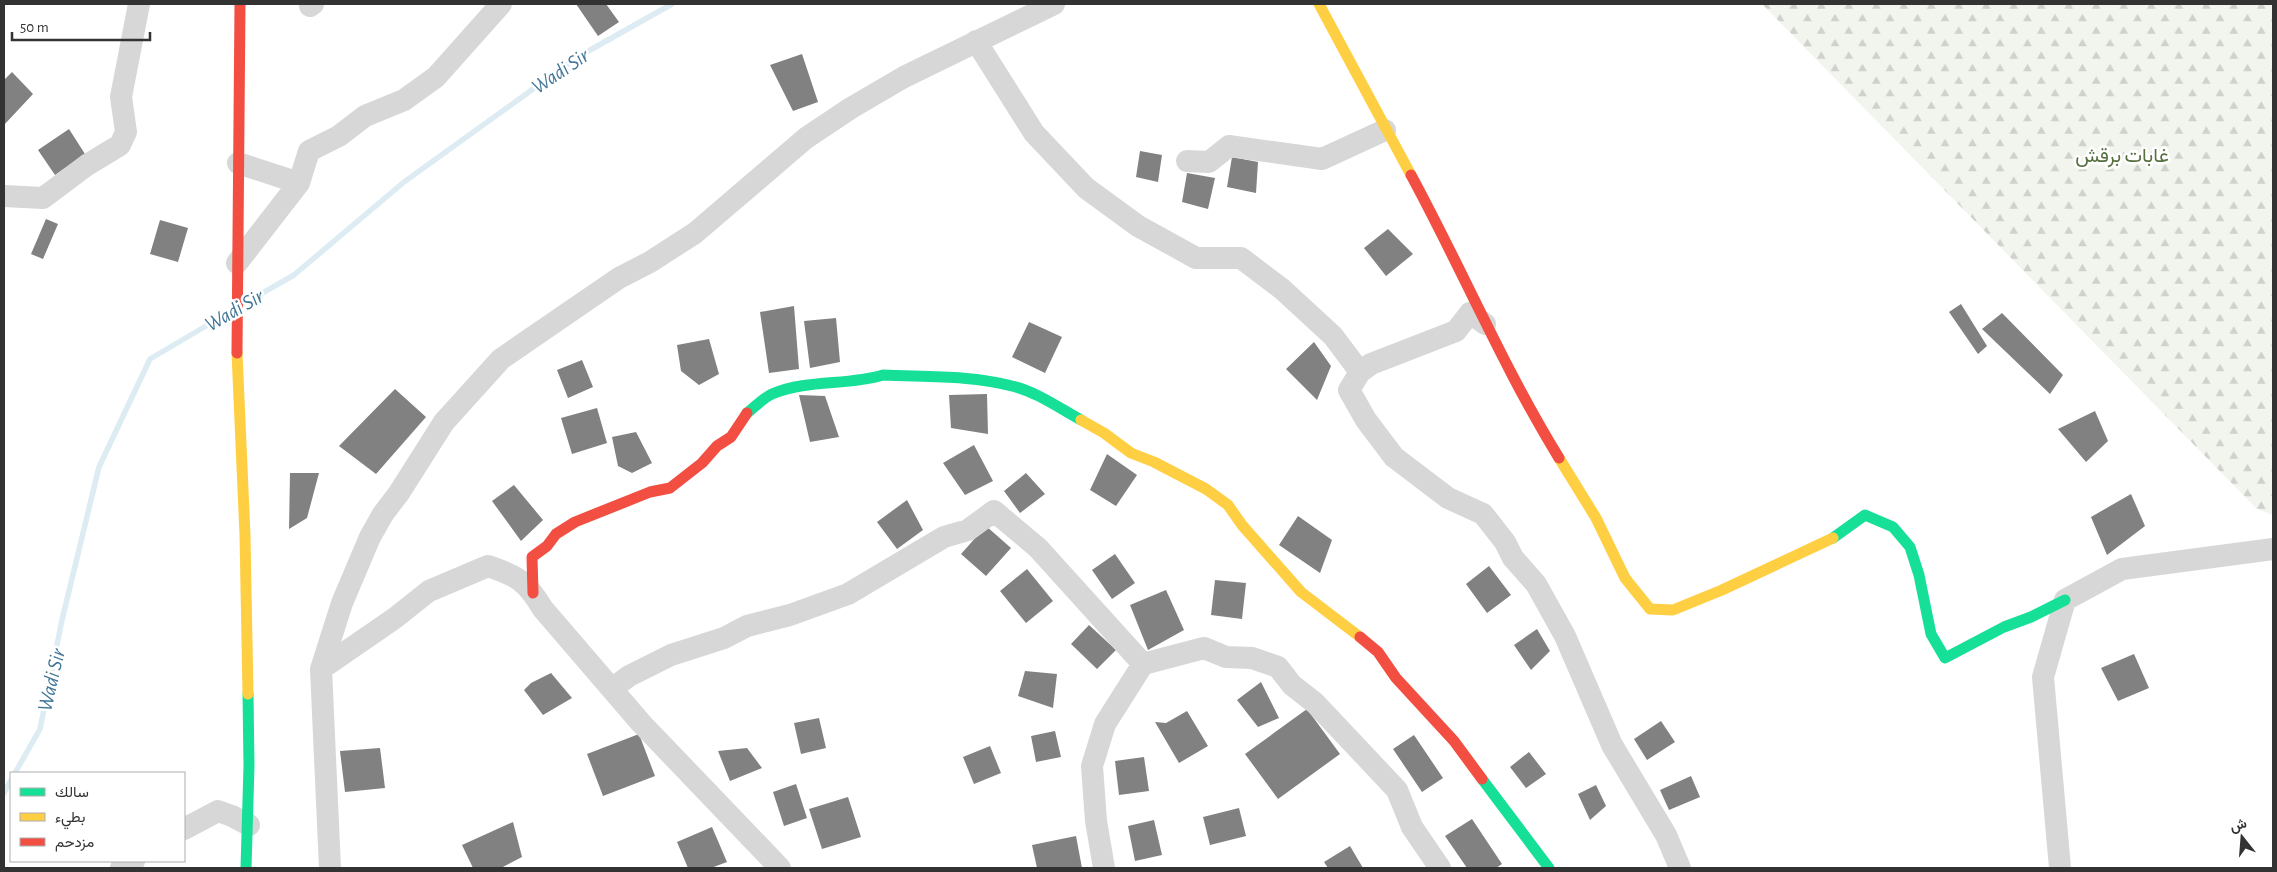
<svg xmlns="http://www.w3.org/2000/svg" width="2277" height="872" viewBox="0 0 2277 872" font-family="'Alegreya Sans',Vazirmatn,sans-serif">
  <defs>
    <pattern id="forest-firs" width="22" height="20" patternUnits="userSpaceOnUse" patternTransform="scale(1.25)"><rect width="22" height="20" fill="#f1f5ed"/><path d="M5 1l3.5 6h-7zM16 11l3.5 6h-7z" fill="#cfd2cc"/></pattern>
  </defs>
  <rect width="100%" height="100%" fill="#fff"/>
  <path fill="url(#forest-firs)" d="M1762,4H2273V515L2257,509Z"/>
  <g fill="none" stroke-linecap="round" stroke-linejoin="round">
    <path stroke="#ddebf3" stroke-width="5.5" d="M245,303L294,275L404,182L576,58L672,4
      M15,773L40,729L62,620L99,467L150,359L228,313
      M4,793L11,780"/>
  </g>
  <path fill="#818181" d="M576,4H606L619,22L598,36Z
    M802,54L818,102L793,111L770,65Z
    M12,72L33,94L4,125V80Z
    M69,129L85,154L55,175L38,150Z
    M1140,151L1162,155L1158,182L1136,177Z
    M1232,157L1258,162L1256,193L1227,187Z
    M1187,173L1215,178L1208,209L1182,202Z
    M46,219L58,224L43,259L31,254Z
    M160,220L188,228L178,262L150,254Z
    M1388,229L1413,254L1386,276L1364,248Z
    M1961,304L1987,346L1978,354L1949,312Z
    M794,306L799,369L769,373L760,312Z
    M2002,313L2063,375L2050,394L1982,329Z
    M836,318L840,362L810,368L804,321Z
    M1029,322L1062,337L1045,373L1012,357Z
    M709,339L719,374L699,385L681,371L677,345Z
    M1314,342L1331,366L1317,400L1286,369Z
    M582,360L593,387L568,398L557,370Z
    M395,389L426,417L376,474L339,446Z
    M987,394L988,434L951,428L949,395Z
    M799,395L825,396L839,437L810,442Z
    M597,408L607,443L572,454L561,418Z
    M2095,411L2108,441L2086,462L2058,429Z
    M636,432L652,463L632,473L618,466L612,437Z
    M974,445L993,481L965,495L943,463Z
    M1107,454L1137,475L1116,506L1090,490Z
    M290,473H319L307,518L289,529Z
    M1026,473L1045,494L1020,513L1004,491Z
    M514,485L543,520L521,541L492,501Z
    M2131,494L2145,526L2107,555L2091,517Z
    M907,500L923,530L897,549L877,522Z
    M1298,516L1332,540L1320,573L1279,545Z
    M986,526L1011,548L986,576L961,554Z
    M1115,554L1135,583L1112,599L1092,570Z
    M1489,566L1511,595L1487,613L1466,584Z
    M1027,569L1053,601L1026,623L1000,591Z
    M1215,580L1246,583L1242,619L1211,615Z
    M1166,590L1184,630L1148,650L1130,605Z
    M1089,625L1116,650L1097,669L1071,644Z
    M1537,629L1550,651L1531,670L1514,645Z
    M2134,654L2149,688L2118,701L2101,668Z
    M1025,671L1057,674L1053,708L1018,696Z
    M551,673L572,698L543,715L524,690L531,683Z
    M1261,682L1279,718L1258,727L1237,700Z
    M1307,709L1340,754L1278,799L1245,754Z
    M1187,711L1208,746L1179,763L1155,722L1166,723Z
    M819,718L826,748L801,754L794,723Z
    M1661,721L1675,742L1647,760L1634,739Z
    M1055,731L1061,757L1036,762L1031,736Z
    M639,734L655,776L603,796L587,754Z
    M1414,735L1443,778L1422,792L1393,749Z
    M990,746L1001,773L974,784L963,757Z
    M380,748L385,788L345,792L340,751Z
    M747,748L762,768L730,781L718,751Z
    M1529,752L1546,774L1526,788L1510,767Z
    M1144,757L1149,791L1119,795L1115,761Z
    M1691,776L1700,797L1669,810L1660,790Z
    M796,784L807,818L784,826L773,792Z
    M1596,785L1606,806L1590,820L1578,794Z
    M848,797L861,837L822,849L809,809Z
    M1239,808L1246,836L1210,845L1203,817Z
    M1472,819L1502,864L1496,868H1467L1445,836Z
    M1154,820L1162,855L1135,861L1128,826Z
    M513,822L522,857L501,868H473L462,845Z
    M712,827L727,862L711,868H688L677,842Z
    M1076,836L1082,868H1037L1032,845Z
    M1350,846L1363,868H1328L1324,862Z"/>
  <g fill="none" stroke-linecap="round" stroke-linejoin="round">
    <path stroke="#d7d7d7" stroke-width="22" d="M310,6L313,4
      M976,41L1034,133L1086,188L1138,226L1196,258H1241L1282,289L1333,336L1360,372
      M1187,161L1209,162L1229,146L1322,159L1385,130
      M238,163L299,183L309,151L339,136L365,116L404,100L436,77L501,4
      M4,196L43,198L87,165L120,145L126,132L121,97L139,4
      M237,263L299,183
      M1485,324L1470,313L1456,331L1371,364L1360,372L1349,390L1366,420L1394,457L1448,498L1483,514L1505,542L1513,558L1536,584L1565,636L1612,745L1666,835L1680,868
      M321,669L395,618L429,591L488,566C518,576 526,581 543,609L641,723L780,868
      M613,688L629,676L671,655L724,638L747,626L790,615L848,594L944,537L968,530L994,511L1038,548L1143,664
      M184,829L218,811L232,816L249,825
      M121,868L134,861
      M330,868L321,669L342,603L370,537L383,514L399,493L444,422L501,359L619,278L650,262L695,233L806,138L851,108L904,77L1054,4
      M1104,868L1096,821L1092,766L1105,724L1143,664L1204,648L1226,657L1252,658L1278,667L1292,685L1315,703L1397,790L1412,827L1440,868
      M2060,868L2043,677L2065,600L2122,569L2273,549"/>
    <path stroke="#16e098" stroke-width="11" d="M747,413C755,407 763,398 772,394C808,379 847,386 883,375C925,377 971,375 1012,386C1037,392 1059,408 1081,420
      M1833,538L1865,515L1893,527L1910,547L1919,575L1931,634L1945,658L2004,627L2031,617L2065,600
      M1482,779L1549,868
      M246,868L249,766L248,694"/>
    <path stroke="#ffcf43" stroke-width="11" d="M1319,4L1411,175
      M237,353L245,535L248,694
      M1081,420L1104,433L1131,453L1154,462L1206,489L1228,505L1242,525L1301,592L1360,637
      M1559,458L1596,518L1625,578L1650,609L1673,610L1722,590L1833,538"/>
    <path stroke="#f24e42" stroke-width="11" d="M1411,175C1462,269 1503,367 1559,458
      M237,353L240,4
      M533,593L532,557L547,546L556,534L575,522L650,492L670,488L702,463L717,446L731,437L747,413
      M1360,637L1378,652L1396,678L1454,741L1482,779"/>
  </g>
  <g text-anchor="middle" stroke-width="5" stroke-linejoin="round" paint-order="stroke">
    <g font-size="20" fill="#56703f" stroke="#fff">
      <text x="2122" y="162">غابات برقش</text>
    </g>
    <g font-size="21" font-style="italic" fill="#3f7597" stroke="#fff">
      <text transform="translate(560 71) rotate(-34)" y="7">Wadi Sir</text>
      <text transform="translate(234 310) rotate(-30)" y="7">Wadi Sir</text>
      <text transform="translate(51 680) rotate(-77)" y="7">Wadi Sir</text>
    </g>
  </g>
  <rect width="2277" height="872" fill="none" stroke="#333333" stroke-width="10"/>
  <rect x="10" y="772" width="175" height="90" fill="#ffffff" stroke="#adadad"/>
  <rect x="20" y="788" width="25" height="8" fill="#16e098" stroke="#adadad"/>
  <text x="55" y="797" font-size="15" fill="#333333">سالك</text>
  <rect x="20" y="813" width="25" height="8" fill="#ffcf43" stroke="#adadad"/>
  <text x="55" y="822" font-size="15" fill="#333333">بطيء</text>
  <rect x="20" y="838" width="25" height="8" fill="#f24e42" stroke="#adadad"/>
  <text x="55" y="847" font-size="15" fill="#333333">مزدحم</text>
  <g transform="translate(2242 837) rotate(343)" stroke="#ffffff" stroke-width="4" paint-order="stroke">
  <path d="M0-4L9 19L0 12L-9 19Z" fill="#333333"/>
  <text y="-8" font-size="14" font-weight="bold" text-anchor="middle" fill="#333333">ش</text>
  </g>
  <path d="M12 32v8h138v-8" fill="none" stroke="#333333" stroke-width="2.5"/>
  <text x="20" y="32" font-size="15" fill="#333333" stroke="#ffffff" stroke-width="4" paint-order="stroke">50 m</text>
</svg>
